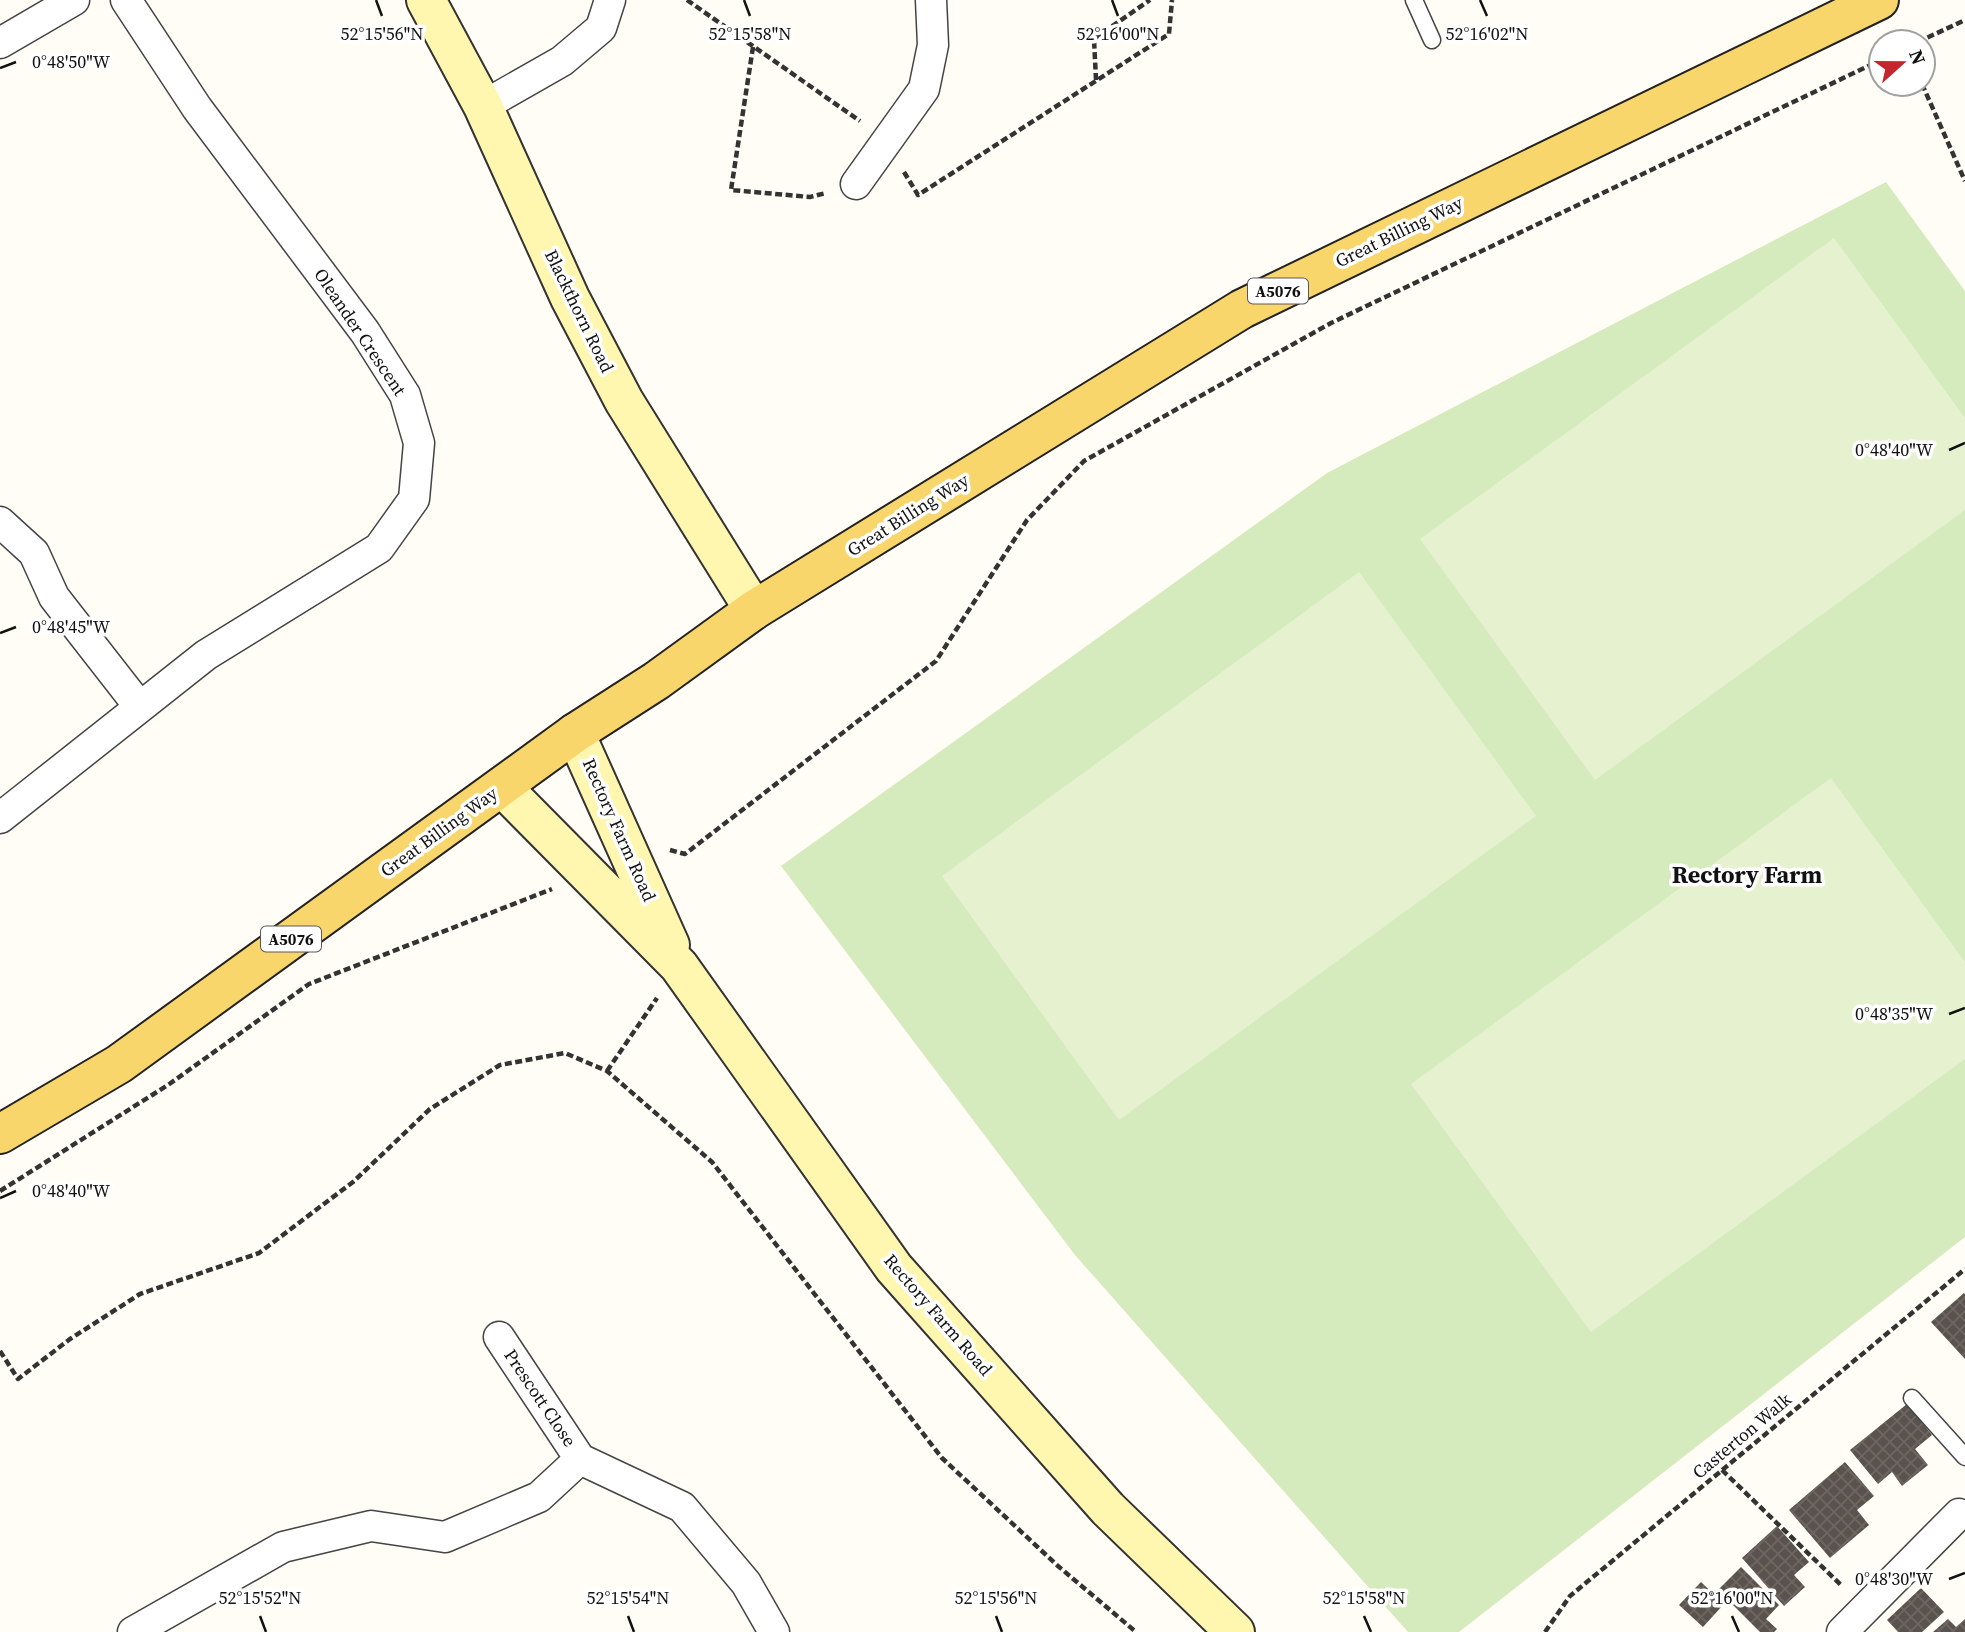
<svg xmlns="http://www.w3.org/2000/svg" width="1965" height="1632" viewBox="0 0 1965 1632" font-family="'Source Serif 4',serif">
  <defs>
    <pattern id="building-cross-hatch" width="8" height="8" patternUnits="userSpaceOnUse" patternTransform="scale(1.75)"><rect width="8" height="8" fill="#5a524d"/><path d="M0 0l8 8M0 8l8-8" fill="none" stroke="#6d6662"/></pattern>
  </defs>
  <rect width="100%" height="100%" fill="#fffdf5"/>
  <path fill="#d5ebbd" d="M1886,182L1965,291V1237L1459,1632H1408L1075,1255L781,866L1327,473Z"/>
  <path fill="#e6f2cf" d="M1834,238L1965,418V510L1595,780L1420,539Z
    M1359,572L1536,816L1119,1120L942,876Z
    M1831,778L1965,962V1059L1591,1332L1411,1084Z"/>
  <path fill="url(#building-cross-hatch)" d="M1964,1293L1965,1294V1359L1931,1322Z
    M1907,1404L1932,1435L1915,1449L1928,1465L1902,1486L1892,1472L1878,1484L1850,1450Z
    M1845,1462L1874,1496L1857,1510L1869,1525L1830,1558L1789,1510Z
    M1777,1526L1809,1562L1794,1575L1805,1587L1784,1606L1742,1558Z
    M1741,1567L1779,1605L1766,1619L1777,1629L1774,1632H1760L1718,1590Z
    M1701,1582L1724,1604L1703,1627L1679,1605Z
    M1921,1588L1944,1612L1922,1632H1898L1887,1620Z
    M1948,1619L1956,1627L1965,1619V1632H1933Z"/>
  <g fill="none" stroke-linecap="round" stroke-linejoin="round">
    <defs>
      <path id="lane" d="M1414,0L1432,40
        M1912,1398L1965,1457"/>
      <path id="street" d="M0,43L74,0
        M483,106L562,61L601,28L610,0
        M856,184L924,89L933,45L931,0
        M0,522L34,553L54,597L139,706
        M0,818L206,655L379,548L414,499L419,443L405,395L365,332L197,108L126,0
        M499,1337L580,1459L682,1507L746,1583L774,1632
        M133,1632L283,1547L371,1526L445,1537L539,1497L580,1459
        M1842,1632L1959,1514"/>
      <path id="secondary" d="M426,0L483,106L570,298L624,401L754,610
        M575,733L670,945
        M502,787L679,966L894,1268L1108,1509L1235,1632"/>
      <path id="primary" d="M0,1134L119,1064L575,733L656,681L754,610L1242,309L1879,0"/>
    </defs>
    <use href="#lane" stroke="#444" stroke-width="19"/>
    <use href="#street" stroke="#444" stroke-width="33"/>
    <use href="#secondary" stroke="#333" stroke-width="42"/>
    <use href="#primary" stroke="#222" stroke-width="42"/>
    <path stroke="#333" stroke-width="4.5" stroke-dasharray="7 3.5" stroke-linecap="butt" d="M687,0L860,121
      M1899,30L1904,42
      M1918,42L1965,20
      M753,47L731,190L810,197L826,193
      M1096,80L1094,39L1150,0
      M1922,84L1965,181
      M904,172L918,195L1169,34L1172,0
      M670,850L685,854L936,661L1027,520L1084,461L1331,323L1881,60
      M607,1071L657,998
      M0,1191L168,1085L309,984L552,889
      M0,1351L18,1379L70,1339L140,1294L259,1253L353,1182L430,1109L500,1065L565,1053L607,1071L712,1162L942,1458L1058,1566L1136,1632
      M1722,1470L1842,1586
      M1545,1632L1570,1596L1965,1269"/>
    <use href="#lane" stroke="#fff" stroke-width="16"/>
    <use href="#street" stroke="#fff" stroke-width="30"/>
    <use href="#secondary" stroke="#fff6b0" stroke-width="38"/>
    <use href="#primary" stroke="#f9d66b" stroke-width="38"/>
  </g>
  <path fill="none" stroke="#111" stroke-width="2.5" d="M376,0L382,16M744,0L750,16M1112,0L1118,16M1480,0L1487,16M0,68L16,62M1949,450L1965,443M0,633L16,627M1949,1014L1965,1008M0,1198L16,1191M1949,1579L1965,1573M260,1616L266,1632M628,1616L634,1632M996,1616L1002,1632M1364,1616L1371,1632M1732,1616L1739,1632"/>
  <g text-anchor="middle" stroke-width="7" stroke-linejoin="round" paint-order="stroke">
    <g fill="#fff" stroke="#585858" stroke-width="2">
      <rect x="1248" y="278.5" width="60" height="25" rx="5"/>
      <rect x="261" y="926.5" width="60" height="25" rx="5"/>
    </g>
    <g font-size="16" font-weight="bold" fill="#111">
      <text x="1278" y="297">A5076</text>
      <text x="291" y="945">A5076</text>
    </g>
    <g font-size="18" fill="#111" stroke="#fff">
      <text transform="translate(1399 232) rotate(-26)" y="6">Great Billing Way</text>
      <text transform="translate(579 311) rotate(64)" y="6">Blackthorn Road</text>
      <text transform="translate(360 332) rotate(56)" y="6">Oleander Crescent</text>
      <text transform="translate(908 515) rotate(-32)" y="6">Great Billing Way</text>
      <text transform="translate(619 830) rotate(66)" y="6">Rectory Farm Road</text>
      <text transform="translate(439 832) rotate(-36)" y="6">Great Billing Way</text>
      <text transform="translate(938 1315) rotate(49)" y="6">Rectory Farm Road</text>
      <text transform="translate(540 1398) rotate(56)" y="6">Prescott Close</text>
      <text transform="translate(1742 1436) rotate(-40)" y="6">Casterton Walk</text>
    </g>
    <g font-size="24" font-weight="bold" fill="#111" stroke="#fff">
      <text x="1747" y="883">Rectory Farm</text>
    </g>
  </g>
  <g font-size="18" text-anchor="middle" fill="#111" stroke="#fff" stroke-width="7" stroke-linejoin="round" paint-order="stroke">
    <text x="382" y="40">52°15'56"N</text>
    <text x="750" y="40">52°15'58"N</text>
    <text x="1118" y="40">52°16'00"N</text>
    <text x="1487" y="40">52°16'02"N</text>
    <text x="71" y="68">0°48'50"W</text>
    <text x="1894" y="456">0°48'40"W</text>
    <text x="71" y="633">0°48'45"W</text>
    <text x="1894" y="1020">0°48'35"W</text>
    <text x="71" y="1197">0°48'40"W</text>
    <text x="1894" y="1585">0°48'30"W</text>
    <text x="260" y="1604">52°15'52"N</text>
    <text x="628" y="1604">52°15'54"N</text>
    <text x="996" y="1604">52°15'56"N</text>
    <text x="1364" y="1604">52°15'58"N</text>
    <text x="1732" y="1604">52°16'00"N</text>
  </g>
  <g transform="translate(1902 63) rotate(69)"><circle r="33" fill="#ffffff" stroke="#a0a0a0" stroke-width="2"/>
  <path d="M0-5L12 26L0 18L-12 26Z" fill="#c4262e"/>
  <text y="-10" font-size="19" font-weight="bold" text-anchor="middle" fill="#111111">N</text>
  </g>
</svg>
